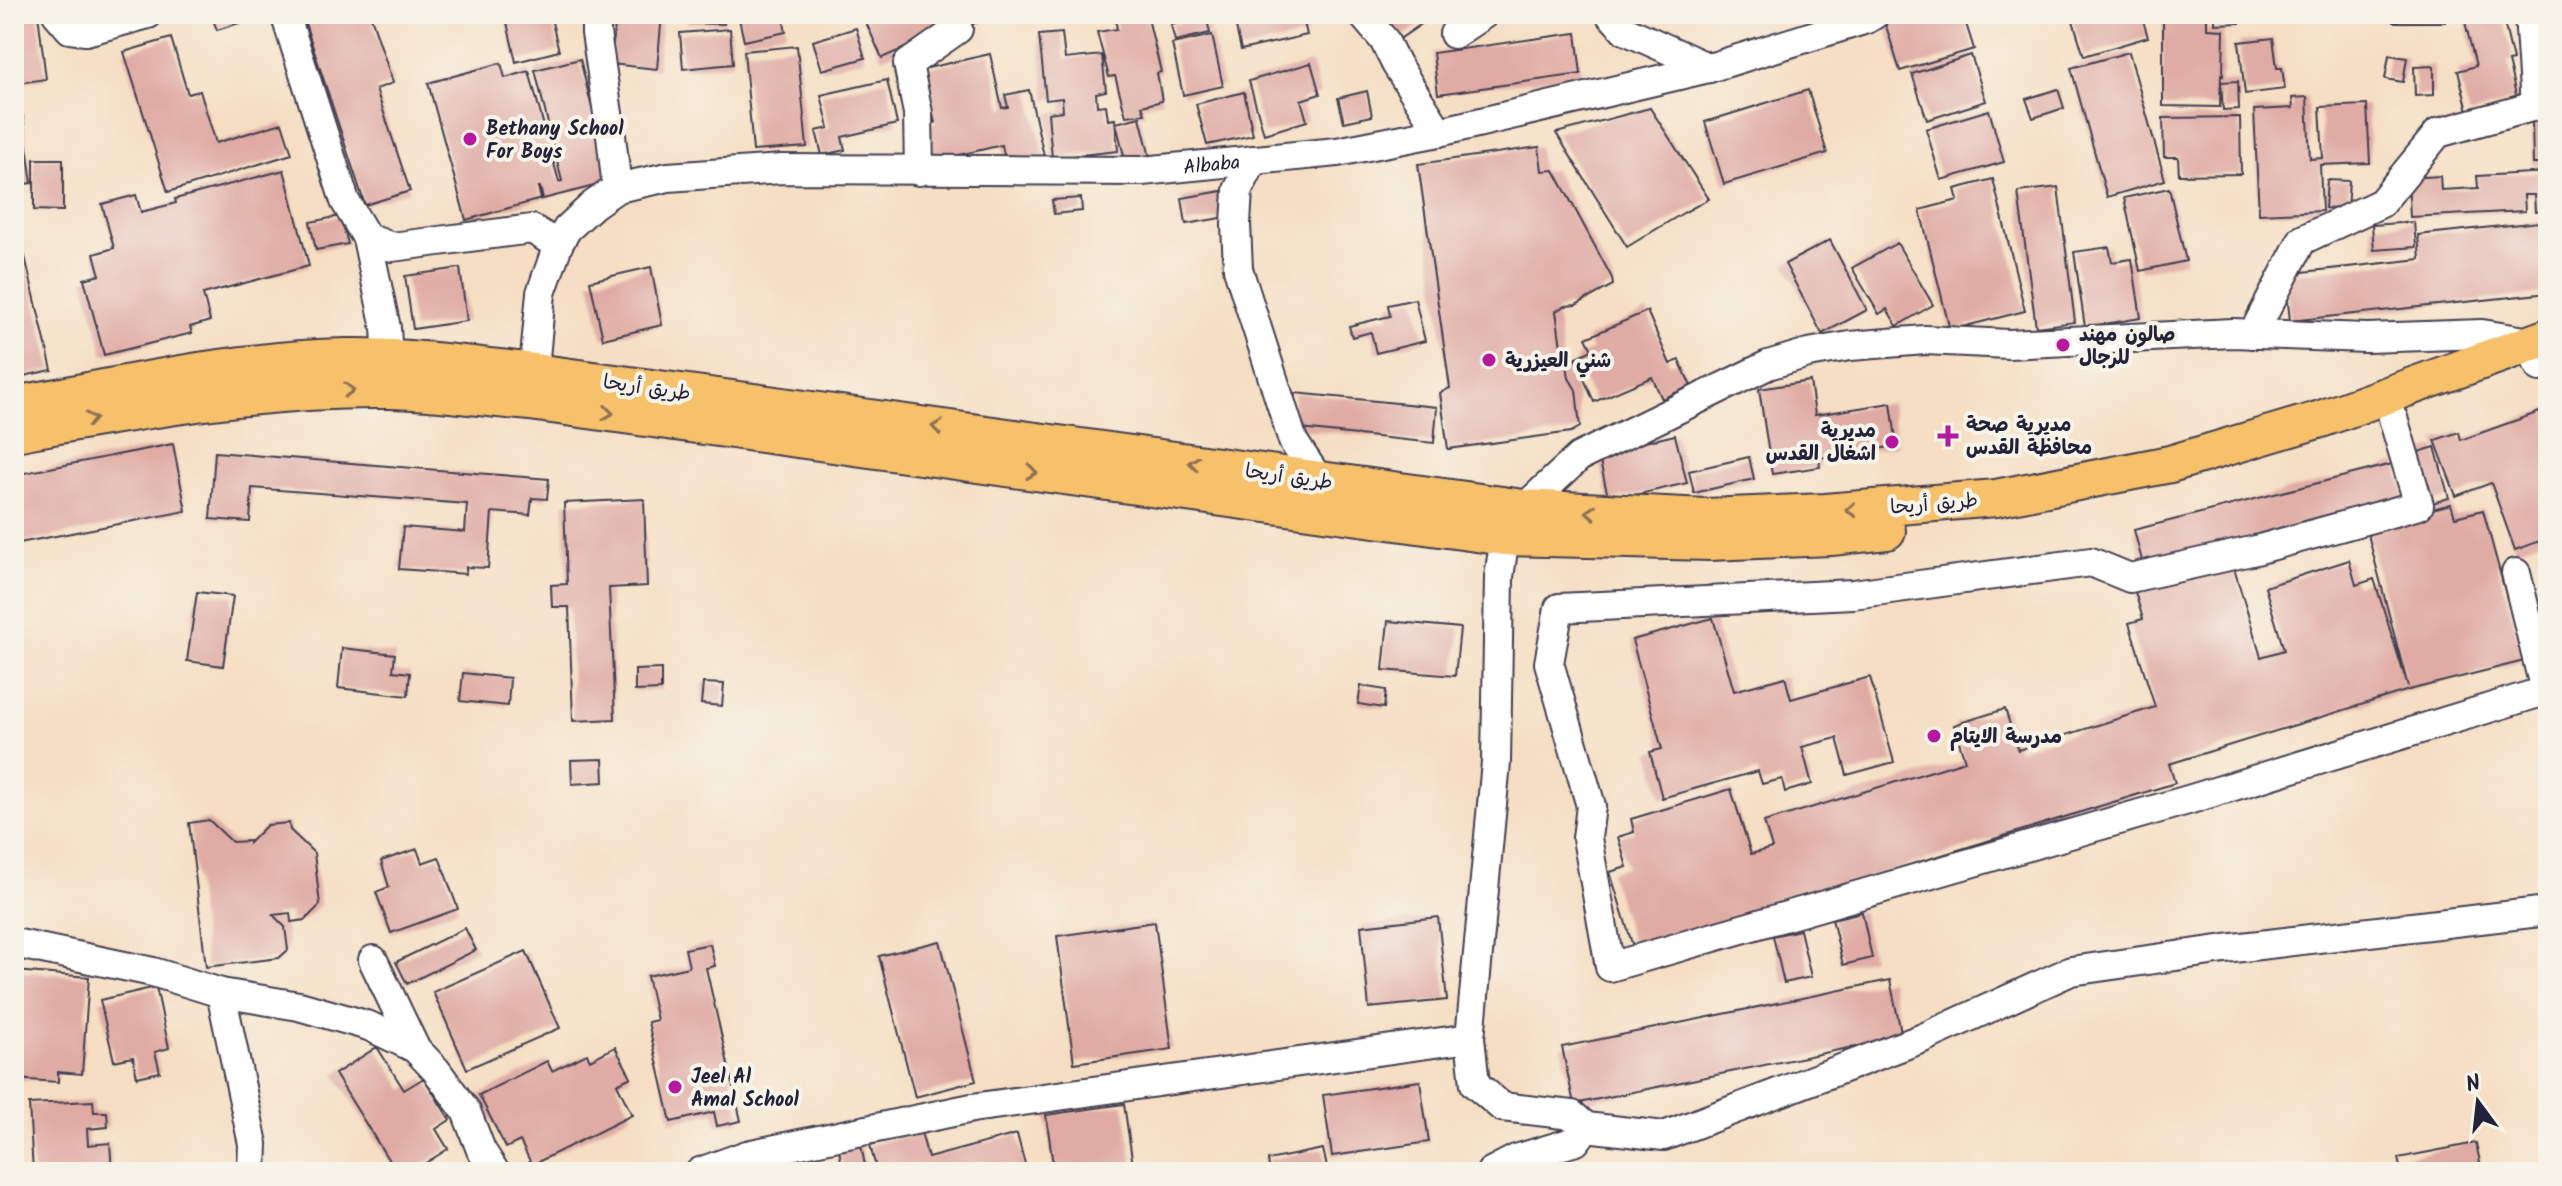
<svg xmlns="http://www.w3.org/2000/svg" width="2562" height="1186" viewBox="0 0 2562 1186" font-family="Kalam,'Playpen Sans Arabic',sans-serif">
  <rect width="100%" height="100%" fill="#f7f3e8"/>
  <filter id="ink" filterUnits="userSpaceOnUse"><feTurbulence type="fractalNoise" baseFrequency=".0125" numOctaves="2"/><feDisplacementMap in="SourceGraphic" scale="16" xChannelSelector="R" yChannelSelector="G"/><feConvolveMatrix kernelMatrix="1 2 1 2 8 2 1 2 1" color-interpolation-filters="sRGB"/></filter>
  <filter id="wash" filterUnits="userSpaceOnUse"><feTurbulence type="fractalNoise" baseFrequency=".006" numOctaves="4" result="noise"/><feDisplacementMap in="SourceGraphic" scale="32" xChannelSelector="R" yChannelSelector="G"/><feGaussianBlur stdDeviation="1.8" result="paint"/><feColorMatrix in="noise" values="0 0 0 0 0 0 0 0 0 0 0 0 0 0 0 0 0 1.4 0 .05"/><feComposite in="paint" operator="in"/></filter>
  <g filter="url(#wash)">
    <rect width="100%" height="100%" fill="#f5dec3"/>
    <g id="blocks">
      <path fill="#dfaba4" d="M14,14H38L46,79L18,83L32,183L14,185Z
        M211,14H264V15L217,30Z
        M302,14H370L393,83L376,89L410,191L365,205Z
        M505,14H550L559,51L516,62Z
        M616,14H662L657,69L611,64Z
        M687,14H725L724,24L687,23Z
        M738,14H782L786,32L744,41Z
        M862,14H939L946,30L882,58Z
        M959,14H1000V15L963,27Z
        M1140,14H1147L1161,72L1157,73L1162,101L1142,106L1145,114L1126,116L1115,76L1109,77L1097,32L1117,29L1115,19Z
        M1233,14H1302L1307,35L1241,50Z
        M1375,14H1436L1395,42Z
        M1890,14H1963L1974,49L1900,71L1883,16Z
        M2071,14H2141L2148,37L2084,56Z
        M2163,14H2207V29L2224,30L2223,75L2221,74L2220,107L2163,106Z
        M2215,14H2240V23L2215,24Z
        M2393,14H2445V22H2393Z
        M2463,14H2502L2513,60L2508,61L2517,99L2469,115L2458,71L2476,66Z
        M1206,16L1210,33L1175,41L1171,25Z
        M856,28L865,58L822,70L813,41Z
        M730,29L733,64L683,69L680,33Z
        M1062,33L1065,59L1102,55L1106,91L1096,93L1097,106L1106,105L1108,120L1115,119L1118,151L1052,158L1048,113L1063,111L1062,98L1046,100L1039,35Z
        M1576,33L1581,74L1438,94L1433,53Z
        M1212,35L1223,86L1183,95L1172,44Z
        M171,38L188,94L200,91L216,143L282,123L292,154L168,192L124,52Z
        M2273,38L2277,68H2282L2285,89L2245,94L2239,42Z
        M797,46L807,147L753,151L744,51Z
        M2129,52L2165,180L2107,197L2071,68Z
        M990,54L1002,108L1008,107L1005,95L1029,90L1044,156L1006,164L1002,145L933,161L925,125L935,123L923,69Z
        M1971,55L1986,101L1927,120L1912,74Z
        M2389,55L2407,58L2403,82L2385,79Z
        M580,59L610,182L543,199L540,187H538L541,199L466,220L428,83L501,63L505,78L529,71L559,182L562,181L535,70Z
        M1311,63L1320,94L1301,100L1307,121L1264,134L1249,81Z
        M2434,66V95L2415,96L2414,67Z
        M887,80L897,124L842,137L845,150L822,155L816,131L829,128L821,95Z
        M2238,81L2239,109L2223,110L2221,82Z
        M2058,89L2064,108L2033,118L2026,99Z
        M1808,90L1827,153L1724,184L1705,122Z
        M1367,91L1372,116L1344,122L1338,98Z
        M1244,92L1253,135L1207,145L1196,104Z
        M2307,97L2310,159L2323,158L2320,107L2367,105L2370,163L2320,165L2322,211L2259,214L2254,110L2293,108L2292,98Z
        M1650,108L1709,199L1683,213L1627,247L1556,133Z
        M1989,110L2004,162L1941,180L1926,129Z
        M1140,117L1150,157L1126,164L1116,123Z
        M2240,117L2241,174L2179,175L2178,157H2164L2163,118Z
        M2532,120H2548V164H2533Z
        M1539,147L1542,171L1554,170L1612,278L1613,285L1576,305L1565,306L1556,311L1562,355L1567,364L1569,378L1576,390L1580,427L1571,432L1448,449L1440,393L1450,388L1418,164Z
        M34,159H63V211L34,210Z
        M284,170L309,266L203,294L210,321L190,327L192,333L104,355L84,279L100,275L94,254L114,248L102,204L136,195L141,212L176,203L175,199Z
        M2548,172V211L2535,212L2534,195H2524L2525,211L2410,217L2408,178L2440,176L2441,190L2478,188L2477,176Z
        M1993,179L2025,311L1950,330L1920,210L1958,200L1955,189Z
        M2327,180L2349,181L2347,210L2325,208Z
        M2058,187L2075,322L2036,327L2018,192Z
        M2169,188L2186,261L2140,271L2124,198Z
        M1222,191L1227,217L1186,224L1182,198Z
        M1081,198L1082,211L1054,214L1052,200Z
        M341,216L348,244L316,250L310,222Z
        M2548,221V293L2290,321L2285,274L2420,259L2418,235Z
        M2414,222L2416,247L2374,250L2372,225Z
        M20,236L52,370L14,378V238Z
        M1830,240L1867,310L1822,334L1785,264Z
        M1897,243L1933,305L1897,326L1887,309L1879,314L1852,268Z
        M2109,247L2112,262L2132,259L2141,318L2085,327L2074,252Z
        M651,267L662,325L603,339L590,281Z
        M460,268L467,321L413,329L405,276Z
        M1415,299L1425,341L1376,353L1371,332L1352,337L1349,326L1390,316L1388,305Z
        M1647,311L1670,364L1679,360L1691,386L1662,399L1652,377L1594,402L1575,358L1592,350L1586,338Z
        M1810,381L1815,415L1891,403L1897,446L1819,458L1820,467L1772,474L1759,389Z
        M1295,393L1437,407L1434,443L1291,428Z
        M2548,409V538L2515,550L2491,483L2456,496L2435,440L2459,432L2461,440Z
        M1675,435L1687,483L1609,501L1598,453Z
        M173,444L186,511L14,544V475Z
        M2435,447L2449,498L2429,504L2415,453Z
        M215,452L549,479L547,499L532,498L530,515L492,512L488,568L466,567V574L399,569L403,527L465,532L467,504L252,488L250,522L210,519Z
        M1749,457L1754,479L1694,493L1689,471Z
        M2396,463L2407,505L2145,572L2134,530Z
        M644,499L647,586L609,588L615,719L573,721L569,607H552L551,585L567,584L564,503Z
        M2451,504L2455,517L2483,510L2524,661L2409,690L2169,764L2175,783L1634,950L1610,872L1627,867L1618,837L1634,832L1631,819L1731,789L1751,854L1772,848L1764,822L1965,761L1954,725L2005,709L2018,750L2155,707L2129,623L2143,619L2135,592L2232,562L2261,657L2284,650L2265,587L2349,560L2356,585L2374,579L2408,687L2366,527Z
        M197,592L233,596L223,666L187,661Z
        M1713,618L1734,691L1785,677L1791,699L1870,677L1894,762L1847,775L1837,738L1802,747L1812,784L1785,792L1782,779L1762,784L1758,771L1662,798L1650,752L1662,749L1632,640Z
        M1388,621L1460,628L1455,676L1383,670Z
        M342,648L395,654L393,671L410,673L408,696L338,688Z
        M661,669V690L635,691V670Z
        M463,673L510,678L508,706L460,701Z
        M703,683L724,684L722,706L701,704Z
        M1361,686L1386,690L1384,708L1358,704Z
        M603,759L604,782L572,784L571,760Z
        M209,820L232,842L249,841V843L267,825L289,823L290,830L314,853L320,905L305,920L291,922L290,913L273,915L285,927L288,950L279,958L206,967L189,823Z
        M417,849L422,863L439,857L458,909L391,933L376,892L389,887L381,861Z
        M1862,912L1872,958L1843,965L1832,919Z
        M1438,917L1447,1000L1369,1008L1361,926Z
        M1155,922L1172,1049L1074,1063L1057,936Z
        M465,928L476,950L407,984L396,962Z
        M1800,930L1811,977L1784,983L1773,936Z
        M940,941L976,1081L915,1097L879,956Z
        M710,944L715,966L706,968L741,1121L717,1126L714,1112L671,1122L648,1022L657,1020L647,976L689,967L685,949Z
        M526,951L560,1028L467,1069L433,992Z
        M14,971L89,977L82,1074L58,1072V1082L15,1079L17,1056H14Z
        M1890,980L1902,1037L1574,1104L1562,1047Z
        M156,987L169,1048L155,1052L160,1072L137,1077L133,1057L114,1061L100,1000Z
        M377,1047L404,1090L424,1078L450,1120L436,1129L448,1149L411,1172H396L335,1074Z
        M615,1047L631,1077L617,1084L632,1115L532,1165L520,1141L506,1148L479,1095L547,1061L552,1071L587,1054L590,1060Z
        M1420,1081L1429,1142L1332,1156L1323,1095Z
        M93,1101L94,1112H107L108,1127L87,1129L88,1145L110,1143L112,1172H33L29,1104Z
        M1124,1104L1134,1172H1054L1046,1115Z
        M921,1132L928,1158L1017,1134L1027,1172H877L870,1145Z
        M2476,1143L2482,1172H2401L2398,1158Z
        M861,1145L866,1171L843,1172L839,1149Z
        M1323,1149L1328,1172H1251L1269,1167L1268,1160Z
        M1586,1163L1588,1172H1552V1171Z"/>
    </g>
  </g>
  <g filter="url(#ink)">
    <use href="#blocks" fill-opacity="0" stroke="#423e4f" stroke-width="2"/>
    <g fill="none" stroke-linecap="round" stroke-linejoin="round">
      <defs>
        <g id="minor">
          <path d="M57,14L70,29L86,31L148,14"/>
          <path d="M285,14L345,201L367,238L392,247L532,229L558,245"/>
          <path d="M596,14V33L610,127L617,188"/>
          <path d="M1362,14L1384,40L1396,64L1439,132"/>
          <path d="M1610,14L1625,30L1709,68"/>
          <path d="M1454,34L1484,14"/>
          <path d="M1253,160L1238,190L1236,224L1238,269L1293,441L1319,480"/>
          <path d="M919,171L918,113L908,64L958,29L951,14"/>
          <path d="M367,238L386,328L388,359"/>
          <path d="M2253,334L2302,240L2381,203L2438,133L2535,106L2529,14"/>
          <path id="s1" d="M532,390L541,293L558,245L567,229L593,205L617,188L668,177L782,169L1142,171L1337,152L1439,132L1709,68L1867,19L1875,14"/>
          <path d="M2393,418L2419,505L2256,550L2130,578L2091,562L1853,594L1559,608L1549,663L1591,806L1587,838L1610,967L2188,800L2545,691L2516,573"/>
          <path d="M14,943L153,972L221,993L299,1006L369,1026L415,1048"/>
          <path d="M373,960L415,1048L436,1070L466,1111L481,1150L495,1172"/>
          <path d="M221,993L253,1144L252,1172"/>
          <path d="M1586,1127L1664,1136L1923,1038L2071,971L2225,949L2548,911"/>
          <path d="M700,1172L747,1155L972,1108L1470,1038"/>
          <path d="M1491,1172L1516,1159L1576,1141L1586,1127L1572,1115L1502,1107L1475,1084L1470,1038L1496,762L1499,577L1505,537L1524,508L1579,457L1768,365L1808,353L1850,346L1925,340L2009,344L2233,333L2367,338L2482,334L2519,340L2526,345L2540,367"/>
        </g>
        <path id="major" d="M14,405C124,385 234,359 346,357C409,356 472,365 535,372L1524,508L1705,517L1825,512L1996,498L2170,464L2321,419L2548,337
          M14,433C138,411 263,388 390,390C436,391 483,398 530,402L1505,537L1710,542L1831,537L1887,531"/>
      </defs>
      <use href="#minor" stroke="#423e4f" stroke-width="32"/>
      <use href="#major" stroke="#423e4f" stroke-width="40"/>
      <use href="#minor" stroke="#fff" stroke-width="28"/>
      <use href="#major" stroke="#f7c06b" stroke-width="36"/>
    </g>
    <defs><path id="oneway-chevron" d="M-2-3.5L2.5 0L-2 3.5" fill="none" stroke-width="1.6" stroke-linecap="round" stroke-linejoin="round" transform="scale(2)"/></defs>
    <g stroke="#8c7153">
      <use href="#oneway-chevron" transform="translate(349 390) rotate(-1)"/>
      <use href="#oneway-chevron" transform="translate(608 413) rotate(8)"/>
      <use href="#oneway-chevron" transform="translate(91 419) rotate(-10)"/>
      <use href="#oneway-chevron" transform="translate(937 427) rotate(-172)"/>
      <use href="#oneway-chevron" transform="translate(1194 463) rotate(-172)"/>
      <use href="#oneway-chevron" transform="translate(1032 472) rotate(8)"/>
      <use href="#oneway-chevron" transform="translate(1851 510) rotate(175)"/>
      <use href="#oneway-chevron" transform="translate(1591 512) rotate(-177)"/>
    </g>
  </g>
  <g fill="#b5179e" stroke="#f7f3e8" stroke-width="3">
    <circle cx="470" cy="139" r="8"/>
    <circle cx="2063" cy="345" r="8"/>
    <circle cx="1489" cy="360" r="8"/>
    <path d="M1944 424h8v8h8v8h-8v8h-8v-8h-8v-8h8z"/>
    <circle cx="1892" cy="442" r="8"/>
    <circle cx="1934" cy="736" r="8"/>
    <circle cx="675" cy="1087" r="8"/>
  </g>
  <g text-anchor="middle" stroke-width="8" stroke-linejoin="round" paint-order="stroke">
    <g font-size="20" font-weight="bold" fill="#22223b" stroke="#f7f3e8" text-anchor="start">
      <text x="486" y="135">Bethany School<tspan x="486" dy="23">For Boys</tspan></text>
      <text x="2079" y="341">صالون مهند<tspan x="2079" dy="23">للرجال</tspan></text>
      <text x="1505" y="367">شني العيزرية</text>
      <text x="1966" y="431">مديرية صحة<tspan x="1966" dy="23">محافظة القدس</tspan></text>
      <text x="1876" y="437" text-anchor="end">مديرية<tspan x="1876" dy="23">اشغال القدس</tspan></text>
      <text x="1950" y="743">مدرسة الايتام</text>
      <text x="691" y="1083">Jeel Al<tspan x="691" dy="23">Amal School</tspan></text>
    </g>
    <g font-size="20" fill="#22223b" stroke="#f7f3e8">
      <text dy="7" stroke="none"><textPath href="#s1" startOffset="828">Albaba</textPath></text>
      <text transform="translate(647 387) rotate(8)" y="7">طريق أريحا</text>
      <text transform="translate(1289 476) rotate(8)" y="7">طريق أريحا</text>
      <text transform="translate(1934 503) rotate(-5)" y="7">طريق أريحا</text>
    </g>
  </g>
  <rect width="2562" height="1186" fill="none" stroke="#f7f3e8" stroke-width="48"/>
  <g transform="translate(2478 1102) rotate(345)" stroke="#f7f3e8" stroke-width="6" paint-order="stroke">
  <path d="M0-6L14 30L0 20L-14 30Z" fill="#22223b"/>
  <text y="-12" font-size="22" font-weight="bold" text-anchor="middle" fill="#22223b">N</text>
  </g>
</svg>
